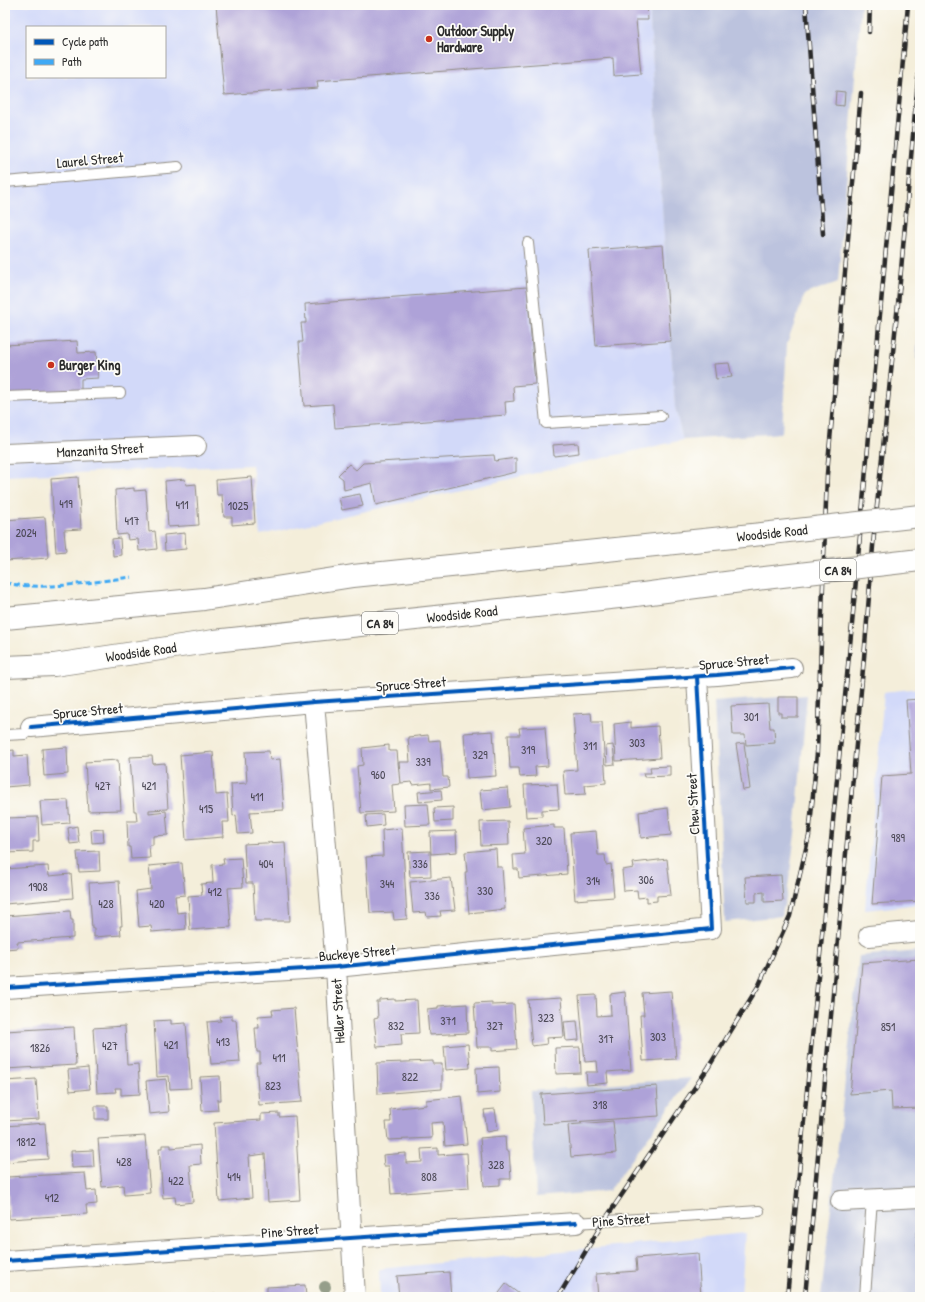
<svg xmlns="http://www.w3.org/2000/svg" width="925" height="1302" viewBox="0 0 925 1302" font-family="'Patrick Hand',sans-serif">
  <rect width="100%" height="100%" fill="#fdfcf7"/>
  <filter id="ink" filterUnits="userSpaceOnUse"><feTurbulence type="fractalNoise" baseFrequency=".025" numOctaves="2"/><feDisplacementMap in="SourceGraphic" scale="8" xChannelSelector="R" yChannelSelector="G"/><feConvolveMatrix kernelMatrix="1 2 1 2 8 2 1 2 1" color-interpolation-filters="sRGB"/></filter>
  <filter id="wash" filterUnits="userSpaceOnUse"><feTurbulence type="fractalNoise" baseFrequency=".012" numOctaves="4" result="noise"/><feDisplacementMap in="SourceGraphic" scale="16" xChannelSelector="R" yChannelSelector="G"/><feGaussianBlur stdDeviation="0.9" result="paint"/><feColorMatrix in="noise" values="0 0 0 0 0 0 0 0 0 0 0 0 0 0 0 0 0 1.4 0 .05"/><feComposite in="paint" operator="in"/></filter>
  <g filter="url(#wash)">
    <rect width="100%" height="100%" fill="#f4eeda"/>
    <path fill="#d2d9f9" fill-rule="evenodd" d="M5,5H649L675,407L683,440L260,535L252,465L5,476ZM27,27H165V77H27Z
      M920,688V904L865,910L884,692Z
      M745,1233L741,1297H380L379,1269Z"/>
    <path fill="#bcc3de" d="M649,5H861L838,282L805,294L787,344L782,433L683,440L675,407Z
      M920,316V359H916Z
      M807,695L795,834L787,895L781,916L725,922L714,702Z
      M920,951V1297H821L859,956Z
      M691,1078L609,1191L536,1197L531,1091Z"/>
    <g id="blocks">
      <path fill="#aea2d8" d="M216,5H647L648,20H636L641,74L614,76L613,58L317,81L318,88L224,95Z
        M836,91L845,92L844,106L835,105Z
        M663,245L671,341L596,346L589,250Z
        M527,287L535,384L513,386L514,401L505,402L506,415L335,428L333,404L304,406L299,342H303L301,323H306L305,304Z
        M77,341L78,353L96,352L98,378L81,379V392L5,396V345Z
        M729,363L732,377L716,379L714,364Z
        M578,443L579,453L554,456L553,445Z
        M494,455L495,461L516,458V472L376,505L372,483L344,490L343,479L338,475L349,464L356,470L363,463Z
        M78,477L81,529L64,530L66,551L56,552L51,479Z
        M252,477L255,523L232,525V517H224L222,495H217L216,480Z
        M185,479L186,485L196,484L199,525L168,527L165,481Z
        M134,488V491L146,490L149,532L155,531L157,549L139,551L138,539L128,540L127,534L117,535L115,490Z
        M360,494L363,506L342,510L339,498Z
        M45,517L48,558L6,561L5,520Z
        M185,533L186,549L165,551L164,535Z
        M120,538L121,555L113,556L112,539Z
        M778,697H798V717H781V713H778Z
        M920,699V901L872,904L882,776L911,774L906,700Z
        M768,704L770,728H774L775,743L746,745L745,735H733L731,706Z
        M591,713L592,722H602L606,783L585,785L586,794L565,795L563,771L577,770L573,714Z
        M631,722V728L658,726L660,758L616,761L614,724Z
        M545,727L548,766L535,767L536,776L520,777L519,768H510L508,735H520L519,728Z
        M493,731L496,776L467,778L464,733Z
        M428,735L429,741L440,740L443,777H448L449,787L431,789V783L413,785L412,782L401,783L399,762H410L408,737Z
        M744,743L750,789L743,790L736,744Z
        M389,745V751H397L400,784L392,785L394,811L361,813L357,766L363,765L362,748Z
        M613,745L615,764L607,765L606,746Z
        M67,747L68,774L44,776L42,749Z
        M14,750V756L27,755L29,785L5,787V751Z
        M269,751L270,760L280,759L284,810L250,812L252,833L238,834L236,815L233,816L231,784L247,783L245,752Z
        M213,752L216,795L227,794L229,822H222L223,837L186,840L180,755Z
        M152,756L153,764L165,763L168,809L149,810V813L166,811L168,835L153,836V845H149L150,858L131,859L130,847H128L127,821H137L136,811H134L130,757Z
        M118,760L121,810L88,811L85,762Z
        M670,766V776L644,777L643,773H651L650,767Z
        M557,784L559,809L542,810V816L526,817L524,785Z
        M508,788L510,807L482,810L480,790Z
        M441,790L442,800L419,802L418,792Z
        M68,800L70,823L42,825L40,801Z
        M428,804L430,825L405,826L404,805Z
        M453,807V821L435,822L434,808Z
        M668,808L671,835L641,838L639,812Z
        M383,814L384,825L367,827L366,815Z
        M38,817L39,841H33V852L5,853V818Z
        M508,821L509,845L481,846L480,822Z
        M554,825V828H564L567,874L519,878L518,869H514L513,855L525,854L523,828Z
        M77,826L79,843L70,844L68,828Z
        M402,828L407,919L394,920L393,912L370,913L366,857L383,856L382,830Z
        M103,829L104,842L92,843L91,830Z
        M456,831L457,852L431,854L430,832Z
        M596,831L598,855H605L606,865L611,864L614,897L575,900L570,833Z
        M285,842L290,921H255L253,883H246L244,844Z
        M496,849L497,867H502L505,909L469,913L465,872H467L465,852Z
        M99,851L100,871L79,872L77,852Z
        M430,851L431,876L410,877L408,852Z
        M241,858L243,887L228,888L231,927L190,930L188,896L202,895L201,884L213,883L212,865L224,864L223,859Z
        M667,859L671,895L657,896V901L647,902V897L638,898L637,890L624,891L622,870L634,868L633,863Z
        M182,863L185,895L175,896L177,913L185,912L186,929L152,932L151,926L139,927L136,891L151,889L149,866Z
        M48,866L49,876L71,874L73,898L5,904V869Z
        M781,875L783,901L764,902V892L756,893V902H747L745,877Z
        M451,878L455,910L440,911L441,916L427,917L426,912L413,913L410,882Z
        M119,881L122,926H120L121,935L94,937V928H92L89,883Z
        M70,911L71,920H73V938L17,942L18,948L5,949V916Z
        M920,959V1108L892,1109L891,1091L850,1094L862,963Z
        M671,991L676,1059L643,1061L640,1015H644L642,993Z
        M625,992L631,1070L607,1072L608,1083L587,1085L586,1072H598L597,1061L585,1062L579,996L596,995L597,1016L611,1015L610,994Z
        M561,998L564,1037L546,1038L547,1044L532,1046L528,1000Z
        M395,999V1001L417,1000L419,1033L401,1034L402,1045L377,1047L374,1019L378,1018L377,1002H380V1000Z
        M492,1002V1005L514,1004L517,1049L492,1051V1047H477L474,1003Z
        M467,1004L468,1033L429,1035L427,1009L438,1008V1006Z
        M294,1008L302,1102L259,1105L256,1063H260V1052H257L255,1028H259L258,1016L273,1015L272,1010Z
        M232,1016V1020H236L240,1062L211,1064L207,1022L221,1021L220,1017Z
        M171,1020V1024L186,1023L191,1088L170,1089L169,1076L157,1077L154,1021Z
        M577,1021L579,1040L566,1041L564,1022Z
        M125,1026L127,1065L138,1064L140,1094L121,1095V1088H115L116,1092L97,1093L93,1028Z
        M74,1027L76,1065L5,1069V1031Z
        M468,1044L470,1068L446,1070L444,1046Z
        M580,1047L581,1073L556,1074L555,1048Z
        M433,1061V1064H442V1089L378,1094L377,1063Z
        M499,1067L500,1092L477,1094L476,1068Z
        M88,1068L90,1089L70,1091L68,1070Z
        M220,1076L221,1100H217L218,1110L202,1111L200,1077Z
        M36,1079L39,1119L5,1121V1081Z
        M166,1079L169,1112L149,1114L146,1081Z
        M657,1086L659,1116L543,1124L541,1094Z
        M462,1096L467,1144L445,1146L443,1122L431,1123L432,1138L388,1140L386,1122H391L390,1109L426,1105V1100Z
        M95,1106H108V1119H95Z
        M495,1109L498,1130L487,1132L484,1110Z
        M279,1113V1117L295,1116L300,1200L268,1202L265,1154L249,1156L252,1198L219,1201L214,1123L261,1120V1114Z
        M613,1121L616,1153L571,1157L568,1125Z
        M45,1123L48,1159L5,1162V1126Z
        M145,1136L150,1193L124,1195L123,1185L102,1187L98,1139Z
        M505,1136L506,1151H509L511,1179H500V1185L484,1186L480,1138Z
        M162,1145H171V1148L200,1145L201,1164L190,1165L193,1202L176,1204L175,1197L163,1198L159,1148H162Z
        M438,1148V1155L467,1153L469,1188L391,1194L389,1166H384L383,1155L406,1153V1163L422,1162L421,1149Z
        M93,1150L94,1167L72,1168L71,1151Z
        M85,1173L87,1191L96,1190L97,1204L86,1205L87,1214L9,1219L7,1177Z
        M916,1232H920V1269H919Z
        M698,1253L701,1297H598L596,1274L637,1271L636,1258Z
        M449,1272L451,1297H399L397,1276Z
        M506,1284L523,1297H496Z
        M305,1285L306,1297H267V1287Z
        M218,1294V1297H206V1295Z"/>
    </g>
  </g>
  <g filter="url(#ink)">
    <use href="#blocks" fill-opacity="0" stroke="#908c82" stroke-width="1"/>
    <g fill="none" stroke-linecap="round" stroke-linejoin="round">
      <defs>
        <path id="service" d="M5,182L178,167
          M528,243L546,423L661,416
          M5,397L120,393
          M5,735L25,734L31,727
          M576,1223L759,1211
          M865,1297L872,1199"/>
        <path id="minor" d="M5,454L196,446
          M314,702L336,967L355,1297
          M31,727L314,702L717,675L792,668
          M869,936L920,931
          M5,988L336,967L711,929L697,677
          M841,1201L920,1197
          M5,1261L576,1223"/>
        <path id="trunk" d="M5,618L204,599L353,576L762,534
          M5,667L54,665L214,641L628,596L756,579"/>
      </defs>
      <use href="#service" stroke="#908c82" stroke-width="12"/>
      <use href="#minor" stroke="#908c82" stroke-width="22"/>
      <use href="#trunk" stroke="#908c82" stroke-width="24"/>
      <use href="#service" stroke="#fff" stroke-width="10"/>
      <use href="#minor" stroke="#fff" stroke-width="20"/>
      <use href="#trunk" stroke="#fff" stroke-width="22"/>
      <defs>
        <path id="rail" d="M806,5L823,234
          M869,32L870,5
          M558,1297L604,1221L708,1068L759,985L790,916L809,836L817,753L827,474L861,93
          M787,1297L852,624L908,5
          M805,1297L864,658L874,534L898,304L920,56"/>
      </defs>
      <use href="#rail" stroke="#2b2b2b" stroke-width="4.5"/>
      <use href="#rail" stroke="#fdfcf7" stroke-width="3" stroke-dasharray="9" stroke-linecap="butt"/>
      <defs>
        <path id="trunk-bridge" d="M762,534L920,516
          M756,579L920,560"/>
      </defs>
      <use href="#trunk-bridge" stroke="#908c82" stroke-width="24" stroke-linecap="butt"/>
      <use href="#trunk-bridge" stroke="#fff" stroke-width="22"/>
      <path stroke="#3fa9f5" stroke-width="3" stroke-dasharray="6 3" stroke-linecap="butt" d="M5,583C47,591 90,582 132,577"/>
      <defs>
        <path id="cycleway" d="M31,727L314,702L717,675L792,668
          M5,988L336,967L711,929L697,677
          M5,1261L576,1223"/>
      </defs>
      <use href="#cycleway" stroke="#fdfcf7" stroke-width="6"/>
      <use href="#cycleway" stroke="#0057b8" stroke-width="4"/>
    </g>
    <circle fill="#959e8a" cx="325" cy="1287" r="6"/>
  </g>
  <g fill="#c8321e" stroke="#fdfcf7" stroke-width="1.5">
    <circle cx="429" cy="39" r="4"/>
    <circle cx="51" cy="365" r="4"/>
  </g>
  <g text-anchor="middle" stroke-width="3.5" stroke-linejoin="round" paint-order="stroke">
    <g font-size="12" fill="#4c4956">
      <text x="66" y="508">419</text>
      <text x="182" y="509">411</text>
      <text x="238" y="510">1025</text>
      <text x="132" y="525">417</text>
      <text x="26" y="537">2024</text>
      <text x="751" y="721">301</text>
      <text x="637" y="747">303</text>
      <text x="590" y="750">311</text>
      <text x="528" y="754">319</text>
      <text x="480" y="759">329</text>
      <text x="423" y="766">339</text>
      <text x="378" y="779">960</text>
      <text x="103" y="790">427</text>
      <text x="149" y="790">421</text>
      <text x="257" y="801">411</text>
      <text x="206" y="813">415</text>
      <text x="898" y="842">989</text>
      <text x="544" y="845">320</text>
      <text x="266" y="868">404</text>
      <text x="420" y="868">336</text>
      <text x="646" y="884">306</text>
      <text x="593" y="885">314</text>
      <text x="387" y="888">344</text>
      <text x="38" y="891">1908</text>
      <text x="485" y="895">330</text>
      <text x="215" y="896">412</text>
      <text x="432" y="900">336</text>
      <text x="106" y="908">428</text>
      <text x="157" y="908">420</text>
      <text x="546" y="1022">323</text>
      <text x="448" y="1025">371</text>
      <text x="396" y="1030">832</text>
      <text x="495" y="1030">327</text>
      <text x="888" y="1031">851</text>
      <text x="658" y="1041">303</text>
      <text x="606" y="1043">317</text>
      <text x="223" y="1046">413</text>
      <text x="171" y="1049">421</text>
      <text x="110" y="1050">427</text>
      <text x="40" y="1052">1826</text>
      <text x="279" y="1062">411</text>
      <text x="410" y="1081">822</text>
      <text x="273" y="1090">823</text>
      <text x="600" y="1109">318</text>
      <text x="26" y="1146">1812</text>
      <text x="124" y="1166">428</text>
      <text x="496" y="1169">328</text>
      <text x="234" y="1181">414</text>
      <text x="429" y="1181">808</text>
      <text x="176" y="1185">422</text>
      <text x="52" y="1202">412</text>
    </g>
    <g fill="#fdfcf7" stroke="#6a6a68" stroke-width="1">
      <rect x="820" y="559" width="36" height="22" rx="3"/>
      <rect x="362" y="612" width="36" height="22" rx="3"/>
    </g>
    <g font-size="13" font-weight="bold" fill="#2b2b2b">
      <text x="838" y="575">CA 84</text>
      <text x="380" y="628">CA 84</text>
    </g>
    <g font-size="14" font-weight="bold" fill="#2b2b2b" stroke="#fdfcf7" text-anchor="start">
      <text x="437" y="36">Outdoor Supply<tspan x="437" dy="16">Hardware</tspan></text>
      <text x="59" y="370">Burger King</text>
    </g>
    <g font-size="14" fill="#2b2b2b" stroke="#fdfcf7">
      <text transform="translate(90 160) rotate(-5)" y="5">Laurel Street</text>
      <text transform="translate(100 450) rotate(-3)" y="5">Manzanita Street</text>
      <text transform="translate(772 533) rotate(-6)" y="5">Woodside Road</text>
      <text transform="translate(462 614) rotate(-6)" y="5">Woodside Road</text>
      <text transform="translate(141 652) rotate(-8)" y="5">Woodside Road</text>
      <text transform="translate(734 662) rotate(-5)" y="5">Spruce Street</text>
      <text transform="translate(411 684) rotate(-4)" y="5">Spruce Street</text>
      <text transform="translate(88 711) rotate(-5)" y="5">Spruce Street</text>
      <text transform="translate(693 804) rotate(-93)" y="5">Chew Street</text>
      <text transform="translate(357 953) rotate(-5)" y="5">Buckeye Street</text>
      <text transform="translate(338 1011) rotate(-93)" y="5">Heller Street</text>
      <text transform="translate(621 1220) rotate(-4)" y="5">Pine Street</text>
      <text transform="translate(290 1231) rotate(-4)" y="5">Pine Street</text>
    </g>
  </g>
  <rect width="925" height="1302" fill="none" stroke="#fdfcf7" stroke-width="20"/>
  <rect x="26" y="26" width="140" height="52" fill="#fdfcf7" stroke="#a9a8a5"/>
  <rect x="34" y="39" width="20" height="6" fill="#0057b8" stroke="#a9a8a5"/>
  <text x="62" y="46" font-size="12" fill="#2b2b2b">Cycle path</text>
  <rect x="34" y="59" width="20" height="6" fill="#3fa9f5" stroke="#a9a8a5"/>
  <text x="62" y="66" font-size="12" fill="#2b2b2b">Path</text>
</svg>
